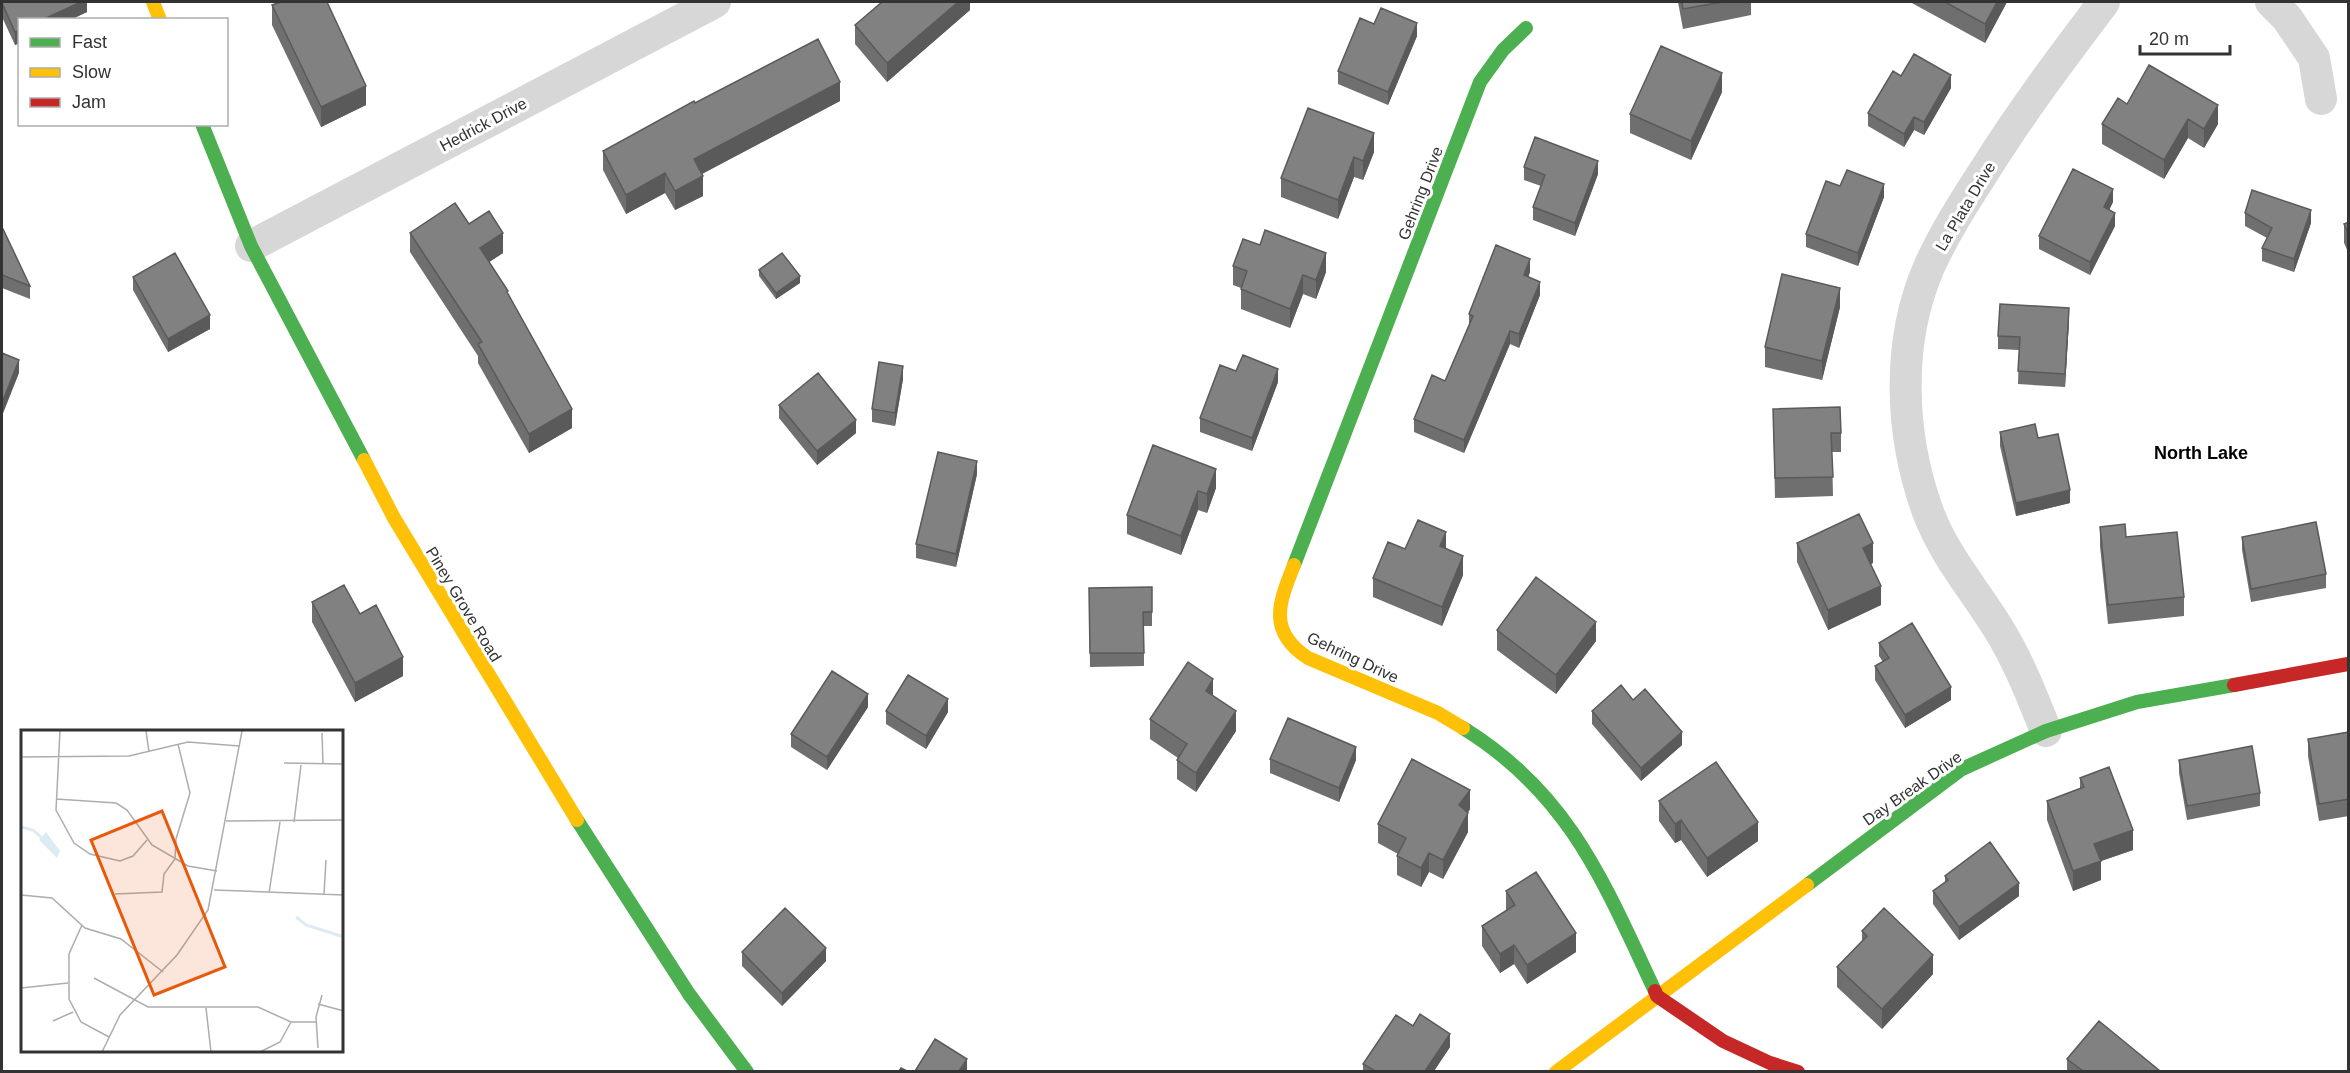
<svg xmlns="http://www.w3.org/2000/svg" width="2350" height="1073" viewBox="0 0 2350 1073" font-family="Helvetica,sans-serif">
  <rect width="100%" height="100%" fill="#fff"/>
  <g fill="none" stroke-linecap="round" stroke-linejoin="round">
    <path stroke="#d7d7d7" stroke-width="32" d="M2271,2L2287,18L2314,58L2321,99
      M251,246L715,2
      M2046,731C2032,696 2018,660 1998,628C1974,589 1944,555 1928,512C1900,435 1896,343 1929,267C1945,231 1967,198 1988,165C2024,108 2064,55 2104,2"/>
    <path stroke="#4caf50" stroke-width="14" d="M202,124L251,246L364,460
      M1294,565L1480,82L1503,50L1526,28
      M1463,728C1570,794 1604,883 1655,991
      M577,820L689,994L747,1072
      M1807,885L1962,769L2046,731L2137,702L2234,685"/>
    <path stroke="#ffc107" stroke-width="14" d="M153,2L160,20
      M364,460L394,518L577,820
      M1294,565C1279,603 1267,631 1308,658L1438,713L1463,728
      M1556,1072L1807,885"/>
    <path stroke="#c62828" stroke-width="14" d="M2234,685L2348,664
      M1655,991L1657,996L1723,1041L1770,1063L1798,1072"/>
  </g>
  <path fill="#6f6f6f" d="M2,2H87V12L15,45L2,17Z
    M970,2V10L887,82L855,44V25Z
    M1678,2H1751V15L1683,29Z
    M1910,2H2007L1985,43Z
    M272,5L366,105L321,127L272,25Z
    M1374,24L1417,36L1388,105L1338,84V71Z
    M1901,76L1951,88L1924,135L1914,130L1904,147L1868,126V113Z
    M1722,92L1691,160L1630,133V114Z
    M840,101L702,174L703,196L675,210L665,193L626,214L603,170V151L695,103Z
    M2127,104L2218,124L2204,148L2188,138L2164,179L2102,144V124Z
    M1374,152L1363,180L1354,177L1338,219L1281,197V178Z
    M1524,167L1598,174L1575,236L1533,220V207L1541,186L1524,180Z
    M1840,186L1884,197L1858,266L1806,247V234Z
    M2113,202L2109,210L2115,226L2090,275L2039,249V236Z
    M2245,213L2311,223L2294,272L2262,261V248L2267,238L2245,226Z
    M2349,222V254L2344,243V224Z
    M469,224L503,253L489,262L508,296L572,428L529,453L478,363V356L410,252V233Z
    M2,229L30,286V299L2,288Z
    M1233,266L1326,272L1316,299L1303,294L1290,328L1241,309V288L1233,285Z
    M759,270L800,283L776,299L759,276Z
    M1530,272L1528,277L1540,295L1519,348L1510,344L1464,453L1414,432V419L1445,381L1469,325V314Z
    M133,277L210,329L168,352L133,290Z
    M1840,307L1822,380L1765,367V347Z
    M2069,321L2065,387L2018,384L2019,350L1998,349V336Z
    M1236,371L1278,382L1252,451L1200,432V418Z
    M903,379L895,426L872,422V409Z
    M779,405L856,433L817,465L779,418Z
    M1773,409L1841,433V452H1832L1833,496L1775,498Z
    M2000,432L2038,438L2070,503L2016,516L2000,446Z
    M1153,445L1216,488L1207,513L1198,510L1181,555L1127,534V515Z
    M977,474L956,567L916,558V544Z
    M2100,527L2126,537L2184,597V616L2108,624L2100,546Z
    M2242,537L2326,574V588L2251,602L2242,550Z
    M1797,543L1873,563L1871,564L1881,605L1828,630L1797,562Z
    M1446,548L1463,575L1442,626L1373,597V578L1405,549Z
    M1152,587V626H1144V666L1090,667L1089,588Z
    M312,602L360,614L403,676L355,702L312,622Z
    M1497,630L1596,641L1556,694L1497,650Z
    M1879,643L1951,700L1905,728L1875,680V666L1883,662L1879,656Z
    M1213,696L1236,731L1196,792L1177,779V760L1178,758L1150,739V719Z
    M1633,700L1682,745L1641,781L1592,724V711Z
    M868,707L827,770L791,747V734Z
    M886,711L948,712L926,749L886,724Z
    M2347,723H2349V816L2319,821L2308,756V739L2347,732Z
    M1270,759L1356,760L1339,802L1270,773Z
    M2179,760L2260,793V806L2187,820L2179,773Z
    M2080,778L2133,850L2101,861V880L2073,891L2047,820V801L2080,789Z
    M1659,801L1758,841L1707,877L1681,840L1675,843L1659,821Z
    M1470,809L1468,813V832L1443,879L1429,872L1421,887L1397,875V856L1398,854L1378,843V824Z
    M1945,876L2019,896L1959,940L1933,904V891L1945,882Z
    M1506,891L1576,952L1527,984L1514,964L1500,973L1482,946V926L1506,911Z
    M1862,931L1933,974L1882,1029L1837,987V967L1862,942Z
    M742,952L826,961L782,1006L742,966Z
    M1413,1026L1450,1047L1434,1071H1363V1064Z
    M2067,1059L2160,1071H2067Z"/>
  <path fill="#5a5a5a" d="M81,2H87V12L70,20H42Z
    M958,2H970V10L887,82V63Z
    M1997,2H2007L1985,43V24Z
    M1417,23V36L1388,105V92Z
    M20,30V43L15,45V32Z
    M1722,73V92L1691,160V141Z
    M1951,75V88L1924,135V122Z
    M840,82V101L694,178V159Z
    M366,86V105L321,127V107Z
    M2218,105V124L2204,148V129Z
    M1914,117V130L1904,147V134Z
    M2188,119V138L2164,179V160Z
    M1374,133V152L1363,180V161Z
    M1354,157V177L1338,219V200Z
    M1598,161V174L1575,236V223Z
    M665,173V193L626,214V195Z
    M703,176V196L675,210V191Z
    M1884,184V197L1858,266V253Z
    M2113,189V202L2104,220V207Z
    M2311,210V223L2294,272V259Z
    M2115,213V226L2090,275V262Z
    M503,233V253L480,268V248Z
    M1326,253V272L1316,299V280Z
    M1530,259V272L1524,289V275Z
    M1303,275V294L1290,328V309Z
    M800,276V283L776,299V293Z
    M1540,282V295L1519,348V334Z
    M1840,288V307L1822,380V361Z
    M2069,308V321L2065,387V374Z
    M210,315V329L168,352V339Z
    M1510,331V344L1464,453V440Z
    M19,360V373L2,416V403Z
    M903,366V379L895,426V413Z
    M1278,369V382L1252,451V438Z
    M572,409V428L529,453V434Z
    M856,420V433L817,465V451Z
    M977,461V474L956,567V554Z
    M1216,469V488L1207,513V494Z
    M2070,490V503L2016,516V503Z
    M1198,491V510L1181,555V536Z
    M1446,532V551L1440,546Z
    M1873,543V563L1863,567V548Z
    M1463,556V575L1442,626V607Z
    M1881,586V605L1828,630V610Z
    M1596,622V641L1556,694V675Z
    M403,657V676L355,702V683Z
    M1213,679V698L1206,691Z
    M1951,687V700L1905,728V715Z
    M868,694V707L827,770V757Z
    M948,699V712L926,749V736Z
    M1236,711V731L1196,792V773Z
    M1682,732V745L1641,781V768Z
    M1356,747V760L1339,802V788Z
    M1470,790V809L1459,824V805Z
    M1468,813V832L1443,879V860Z
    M1681,820V840L1675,843V824Z
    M1758,822V841L1707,877V858Z
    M2133,830V850L2101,861V880L2073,891V871L2094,844Z
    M1429,853V872L1421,887V868Z
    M2019,883V896L1959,940V927Z
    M1576,933V952L1527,984V965Z
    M1514,945V964L1500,973V954Z
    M826,948V961L782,1006V993Z
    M1933,955V974L1882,1029V1009Z
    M1450,1034V1047L1434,1071H1425Z
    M967,1059V1071H959Z"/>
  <path fill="#818181" stroke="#5a5a5a" stroke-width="1.5" d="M2,2H81L42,20H20V30L15,32L2,3Z
    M281,2H327L366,86L321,107L272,5Z
    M882,2H958L887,63L855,25Z
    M1682,2H1723L1683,9Z
    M1945,2H1997L1985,24Z
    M1381,8L1417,23L1388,92L1338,71L1360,18L1374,24Z
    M818,39L840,82L694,159L703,176L675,191L665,173L626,195L603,151L694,101L695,103Z
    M1661,46L1722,73L1691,141L1630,114Z
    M1914,54L1951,75L1924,122L1914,117L1904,134L1868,113L1893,71L1901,76Z
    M2149,65L2218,105L2204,129L2188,119L2164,160L2102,124L2118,98L2127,104Z
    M1308,108L1374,133L1363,161L1354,157L1338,200L1281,178Z
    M1535,137L1598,161L1575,223L1533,207L1545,175L1524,167Z
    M2073,169L2113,189L2104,207L2115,213L2090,262L2039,236Z
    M1847,170L1884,184L1858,253L1806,234L1826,181L1840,186Z
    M2252,190L2311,210L2294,259L2262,248L2272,228L2245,213Z
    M455,203L469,224L489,211L503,233L480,248L508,291L507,292L572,409L529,434L478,344L482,342L410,233Z
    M2349,222V235L2344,224Z
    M2,229H3L30,286L2,275Z
    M1265,230L1326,253L1316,280L1303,275L1290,309L1241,289L1247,271L1233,266L1243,239L1260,245Z
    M1496,245L1530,259L1524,275L1540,282L1519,334L1510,331L1464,440L1414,419L1432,375L1445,381L1473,316L1469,314Z
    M175,253L210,315L168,339L133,277Z
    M782,253L800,276L776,293L759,270Z
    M1782,274L1840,288L1822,361L1765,347Z
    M2000,304L2069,308L2065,374L2018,371L2020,337L1998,336Z
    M2,353L19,360L2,403Z
    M1243,355L1278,369L1252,438L1200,418L1220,365L1236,371Z
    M879,362L903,366L895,413L872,409Z
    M818,373L856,420L817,451L779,405Z
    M1840,407L1841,433H1831L1833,477L1775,478L1773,409Z
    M2035,424L2038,438L2058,434L2070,490L2016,503L2000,432Z
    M1153,445L1216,469L1207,494L1198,491L1181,536L1127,515Z
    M938,452L977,461L956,554L916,544Z
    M1859,514L1873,543L1863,548L1881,586L1828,610L1797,543Z
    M1418,520L1446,532L1440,546L1463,556L1442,607L1373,578L1388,542L1405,549Z
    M2316,522L2326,574L2251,589L2242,537Z
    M2125,524L2126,537L2177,532L2184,597L2108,605L2100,527Z
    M1536,577L1596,622L1556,675L1497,630Z
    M344,585L360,614L376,605L403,657L355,683L312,602Z
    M1152,587V612H1143L1144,653H1090L1089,588Z
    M1912,623L1951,687L1905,715L1875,666L1889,658L1879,643Z
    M1188,662L1213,679L1206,691L1236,711L1196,773L1177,760L1187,744L1150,719Z
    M832,671L868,694L827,757L791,734Z
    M908,675L948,699L926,736L886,711Z
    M1621,685L1633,700L1645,689L1682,732L1641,768L1592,711Z
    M1288,718L1356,747L1339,788L1270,759Z
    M2349,732V799L2319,804L2308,739Z
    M2252,746L2260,793L2187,806L2179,760Z
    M1412,759L1470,790L1459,805L1468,813L1443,860L1429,853L1421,868L1397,856L1406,838L1378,824Z
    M1716,762L1758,822L1707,858L1681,820L1675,824L1659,801Z
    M2109,767L2133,830L2094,844L2101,861L2073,871L2047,801L2084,787L2080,778Z
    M1990,842L2019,883L1959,927L1933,891L1948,880L1945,876Z
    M1536,872L1576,933L1527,965L1514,945L1500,954L1482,926L1515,905L1506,891Z
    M785,908L826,948L782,993L742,952Z
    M1884,908L1933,955L1882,1009L1837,967L1867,936L1862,931Z
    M1420,1014L1450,1034L1425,1071H1375L1363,1064L1396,1015L1413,1026Z
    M2099,1021L2160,1071H2083L2067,1059Z
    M935,1039L967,1059L959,1071H915Z
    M901,1068L907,1071H899Z"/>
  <g text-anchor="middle" stroke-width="6" stroke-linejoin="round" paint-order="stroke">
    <g font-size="16" fill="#333" stroke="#fff">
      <text transform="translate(483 124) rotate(-28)" y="6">Hedrick Drive</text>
      <text transform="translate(1420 193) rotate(-69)" y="6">Gehring Drive</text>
      <text transform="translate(1965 206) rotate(-59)" y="6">La Plata Drive</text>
      <text transform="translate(464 604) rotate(59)" y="6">Piney Grove Road</text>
      <text transform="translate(1353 657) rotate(25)" y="6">Gehring Drive</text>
      <text transform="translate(1912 788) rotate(-35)" y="6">Day Break Drive</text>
    </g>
    <g font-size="18" font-weight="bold" fill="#000" stroke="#fff">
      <text x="2201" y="459">North Lake</text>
    </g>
  </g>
  <g transform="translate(21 730)">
    <rect width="322" height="322" fill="#fff"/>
    <path d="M25,102L39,121L36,128L18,110Z" fill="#ddebf3"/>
    <path fill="none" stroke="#ddebf3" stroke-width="3" d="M0,97L12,100L21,108M275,187L285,195L323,207"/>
    <path fill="none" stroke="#adadad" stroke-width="1.5" d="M39,1L35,80L53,113L69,124L99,131L112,126L126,110M125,1L128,22M301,3L302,34M0,27L108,26L167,12L218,16M263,33L323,34M35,69L95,73L106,80L131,115L167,136L196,141M205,91L323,90M273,92L280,35M193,160L323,165M248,163L259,92M94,164L141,162L143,144L154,129L155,109L169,63L157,14M303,164L305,130M0,165L31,168L64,198L100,209L142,242M61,195L48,224V269L60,292L88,307M73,248L127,277H237L270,292H295M0,258L47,253M297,274L323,281M185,278L190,322M32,291L52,282M297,318L295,287L301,265M81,322L99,285L156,225L187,180L221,1M239,322L259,312L270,292"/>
    <path fill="#e8590c" fill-opacity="0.15" stroke="#e8590c" stroke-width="3" d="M141,81L204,237L133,265L70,110Z"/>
    <rect width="322" height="322" fill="none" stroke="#333" stroke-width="3"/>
  </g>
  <rect width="2350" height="1073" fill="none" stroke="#333333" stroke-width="6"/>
  <rect x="18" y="18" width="210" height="108" fill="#ffffff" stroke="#adadad" stroke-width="1.5"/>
  <rect x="30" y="38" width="30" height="9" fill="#4caf50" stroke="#adadad" stroke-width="1.5"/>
  <text x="72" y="48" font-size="18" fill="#333333">Fast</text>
  <rect x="30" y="68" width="30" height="9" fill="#ffc107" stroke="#adadad" stroke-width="1.5"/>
  <text x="72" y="78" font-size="18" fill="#333333">Slow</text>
  <rect x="30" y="98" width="30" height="9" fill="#c62828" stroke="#adadad" stroke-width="1.5"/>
  <text x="72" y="108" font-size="18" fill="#333333">Jam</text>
  <path d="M2140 45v9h90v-9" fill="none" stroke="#333333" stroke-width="3"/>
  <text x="2149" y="45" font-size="18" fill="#333333" stroke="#ffffff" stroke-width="4.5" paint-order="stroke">20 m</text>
</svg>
